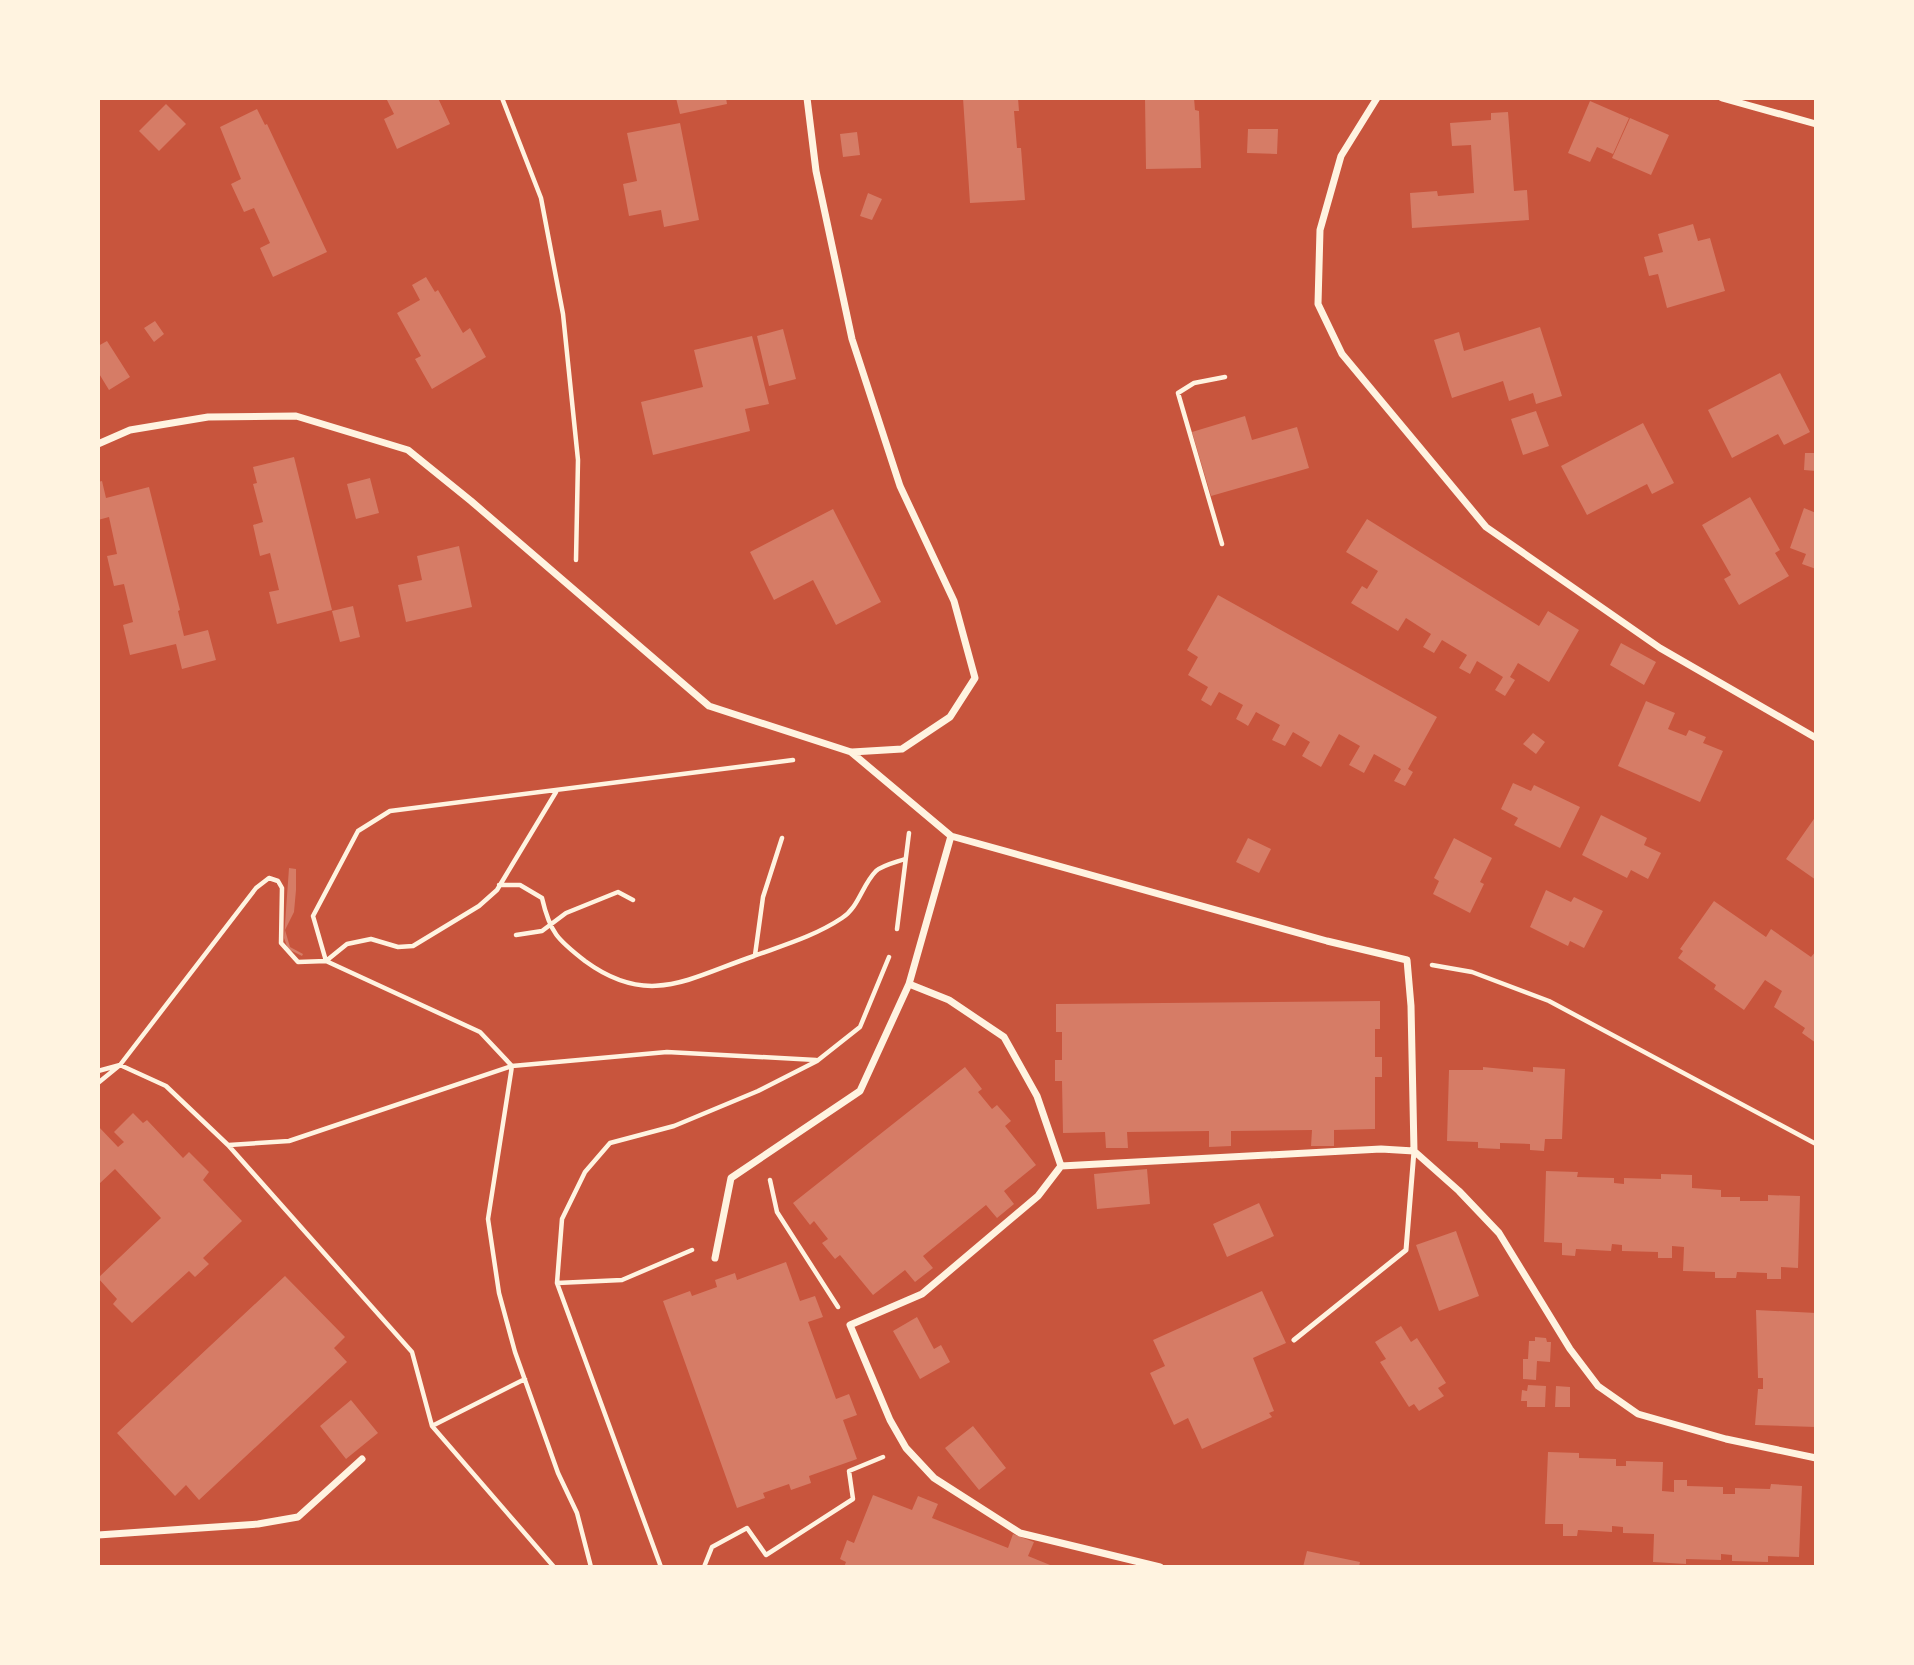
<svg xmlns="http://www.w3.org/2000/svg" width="1914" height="1665" viewBox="0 0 1914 1665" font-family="'PT Sans Narrow',sans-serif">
  <rect width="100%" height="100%" fill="#c8553d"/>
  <path fill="#d67c66" d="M386,98H438L450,124L397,149L384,119L394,114Z
    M676,98H726L727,104L680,114Z
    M963,98H1018L1019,111H1014L1017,148H1021L1025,200L970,203Z
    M1145,98H1194L1195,110L1199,111L1201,168L1146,169Z
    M1590,101L1629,118L1613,154L1597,147L1590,162L1568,153Z
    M166,104L186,124L159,151L139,131Z
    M257,109L265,125L267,124L327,252L273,277L260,248L270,243L254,208L244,212L231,184L241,179L220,127Z
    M1508,112L1514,191L1527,190L1529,220L1412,228L1410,193L1437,191L1438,196L1474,193L1471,145L1452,146L1450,123L1491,120V113Z
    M1630,118L1669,135L1651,175L1612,158Z
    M680,123L699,220L664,227L661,210L629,216L623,184L637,181L627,133Z
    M1248,129H1278L1277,154L1247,153Z
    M857,132L860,155L843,157L840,134Z
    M868,193L882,199L872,220L860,216Z
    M1693,224L1698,241L1710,238L1725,291L1667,308L1658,274L1649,276L1644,257L1663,252L1658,234Z
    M426,277L435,292L438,290L463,333L470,328L486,357L432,389L415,359L421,356L397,313L420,300L412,285Z
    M155,321L164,334L154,342L144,328Z
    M1540,327L1562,396L1536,404L1533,393L1509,401L1503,381L1452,398L1434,340L1459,332L1464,351Z
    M783,329L796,379L769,386L757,336Z
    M752,336L769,404L745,409L750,431L653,455L641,402L703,387L694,350Z
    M107,341L130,377L109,390L98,372V346Z
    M1780,373L1810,432L1784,445L1778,434L1732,458L1708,410Z
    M1536,411L1549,446L1523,455L1511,419Z
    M1245,416L1252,440L1297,427L1309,468L1211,496L1192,432Z
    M1643,423L1674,483L1652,494L1647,484L1587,515L1561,466Z
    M1805,453H1816V471L1804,470Z
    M294,457L332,610L277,624L269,592L279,590L270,553L260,556L253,525L263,522L253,484L257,483L253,467Z
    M370,478L379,513L356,519L347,484Z
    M102,481L106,498L149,487L180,610L178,611L184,636L208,630L216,660L182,669L176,644L130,655L123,625L133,622L124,584L114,586L107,556L117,554L109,517L98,520V482Z
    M1750,497L1780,550L1775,553L1789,576L1739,605L1724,579L1731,575L1702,525Z
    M1804,508L1816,513V569L1802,564L1806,554L1790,548Z
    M833,509L881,602L836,625L813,580L774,600L750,552Z
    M1367,519L1539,626L1548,611L1579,630L1549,682L1518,663L1510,677L1515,680L1505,696L1495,690L1503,677L1477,661L1470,674L1459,668L1467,655L1442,640L1434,653L1423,647L1431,634L1406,618L1398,631L1351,603L1362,586L1367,589L1378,571L1346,552Z
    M459,546L472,607L406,622L398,585L422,580L417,556Z
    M1218,595L1437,717L1408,769L1413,772L1405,786L1394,781L1401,769L1374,754L1364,773L1349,765L1360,746L1339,734L1321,767L1302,756L1310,742L1293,732L1285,746L1272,740L1280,725L1256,712L1248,726L1245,724L1236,719L1243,705L1219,692L1211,706L1201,700L1208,687L1188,675L1198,657L1187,650Z
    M353,606L360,637L340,642L332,611Z
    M1621,643L1656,662L1644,685L1610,665Z
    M1646,701L1675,713L1668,729L1686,736L1689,730L1706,737L1703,743L1723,751L1700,802L1618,766Z
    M1533,733L1545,742L1536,754L1523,744Z
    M1513,783L1531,791L1534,785L1580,807L1560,848L1514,825L1518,818L1501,809Z
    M1601,815L1647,838L1644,845L1661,853L1648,879L1631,870L1627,878L1582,855Z
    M1816,816V880L1786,859Z
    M1248,838L1271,849L1259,873L1236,862Z
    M1454,838L1492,858L1480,882L1484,884L1470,913L1433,894L1439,881L1434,878Z
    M289,868L296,869V890L294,912L285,930L290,947L303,954L302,956L288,949L284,938Z
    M1546,890L1571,902L1574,897L1603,911L1584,948L1570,941L1568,946L1530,927Z
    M1714,901L1766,937L1771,929L1811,957L1816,951V1043L1802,1033L1805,1028L1774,1007L1782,991L1765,980L1744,1010L1714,989L1716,985L1678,958L1683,951L1680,949Z
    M1380,1001V1029H1375V1057H1382V1077H1375V1129L1334,1130V1146H1311L1312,1130L1231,1131V1146L1209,1147V1131L1127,1132L1128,1148H1106L1105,1132L1063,1133L1062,1081H1055V1060H1062V1032H1056V1004Z
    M965,1067L982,1089L978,1092L992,1109L997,1105L1011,1121L1005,1126L1036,1165L1004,1191L1014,1204L997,1218L986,1205L923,1256L933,1268L915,1282L905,1270L873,1295L840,1255L835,1259L822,1243L828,1239L814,1221L810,1225L793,1203Z
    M1483,1067L1533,1072V1067L1565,1069L1562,1139H1545L1544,1151L1530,1150V1144L1500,1143V1149L1478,1148V1142L1447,1141L1449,1070H1483Z
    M133,1113L143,1123L147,1120L183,1158L189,1152L209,1172L203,1180L242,1221L203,1258L209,1264L195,1277L189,1271L132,1323L113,1304L117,1299L98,1278L161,1218L115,1169L98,1185V1126L118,1147L124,1142L114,1132Z
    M1147,1169L1150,1204L1097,1209L1094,1174Z
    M1546,1171L1578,1172L1577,1177L1614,1178V1183L1624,1184V1178L1661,1179V1174L1692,1175V1188L1721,1190V1197H1740V1201H1768V1195L1800,1196L1798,1268L1781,1267V1279H1767V1273L1737,1272L1736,1278H1715V1272L1683,1271L1684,1247L1672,1246V1258H1658V1252L1622,1251V1245L1612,1244L1611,1251L1576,1249L1575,1256L1562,1255V1243L1544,1242Z
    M1259,1203L1274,1236L1227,1257L1213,1224Z
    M1456,1231L1479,1296L1439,1311L1416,1245Z
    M786,1262L800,1301L815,1296L823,1317L808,1322L836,1399L849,1394L857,1415L843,1420L857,1459L809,1476L811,1483L791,1490L789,1484L763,1493L765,1498L737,1508L663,1301L690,1291L692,1296L717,1287L715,1280L735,1273L737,1280Z
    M285,1276L345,1337L334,1348L347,1362L199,1500L186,1485L175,1496L117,1433Z
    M1262,1291L1286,1343L1253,1358L1274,1411L1269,1413L1272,1417L1202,1449L1188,1418L1174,1425L1150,1373L1165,1366L1153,1340Z
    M1756,1310L1816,1313V1427L1755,1425L1758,1389H1763V1378H1758Z
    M917,1317L934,1349L941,1345L950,1362L920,1379L893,1331Z
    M1401,1326L1411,1342L1417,1338L1446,1383L1438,1388L1444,1396L1419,1411L1414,1404L1409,1407L1380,1362L1386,1359L1375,1342Z
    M1535,1337L1546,1338L1547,1342H1551L1550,1362L1537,1361L1536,1380L1523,1379V1359H1528L1529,1341H1535Z
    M1528,1385L1546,1386L1545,1407H1527V1401H1521L1522,1390L1527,1391Z
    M1556,1386L1570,1387V1407H1555Z
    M351,1400L378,1433L346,1459L320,1426Z
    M973,1426L1006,1468L979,1490L945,1448Z
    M1548,1452L1579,1453V1458L1616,1459V1466H1626V1461L1663,1462L1662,1491L1674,1492V1480H1687V1486L1723,1487V1494H1735V1488L1770,1489L1771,1484L1802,1486L1799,1557L1768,1556V1562L1732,1561V1555L1721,1554V1560L1686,1559V1564L1653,1562L1654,1534L1623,1533V1527L1612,1526V1532L1578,1530L1577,1536H1563V1524H1545Z
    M873,1495L912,1510L918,1496L938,1504L932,1518L1008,1548L1013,1534L1034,1542L1028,1556L1055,1567H844L846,1562L840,1559L847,1540L854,1543Z
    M1307,1551L1360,1562L1359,1567H1303Z"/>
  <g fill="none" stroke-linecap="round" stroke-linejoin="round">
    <path stroke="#fff3e0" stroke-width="4.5" d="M502,98L541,198L563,314L578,460L576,560
      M1222,544L1178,393L1194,383L1225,377
      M499,885H520L542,898C550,933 558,940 585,961C649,1008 689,978 754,956C784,945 815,936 842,918C859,907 862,885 876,871C883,865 897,862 905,859
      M897,929L909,833
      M516,935L542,931L566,913L618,892L633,900
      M755,955L763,897L782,838
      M326,961L313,916L358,831L390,811L793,760
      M326,961L347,944L371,939L398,947L413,946L479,906L497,890L556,792
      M1432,965L1472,972L1549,1001L1816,1144
      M98,1071L120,1065L166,1086L228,1145L412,1352L432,1426L554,1567
      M98,1083L120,1065L256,888L269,878L278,881L282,888L281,943L298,962L326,961L480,1032L512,1066L488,1219L499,1293L515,1352L558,1473L577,1513L591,1567
      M229,1145L289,1141L512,1066L667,1052L816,1060
      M770,1180L777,1212L838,1307
      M557,1283L622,1280L692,1250
      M432,1426L525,1379
      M661,1567L557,1283L562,1219L585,1172L610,1143L674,1126L758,1091L817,1061L860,1027L889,957
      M704,1567L712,1547L747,1528L766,1555L853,1499L849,1471L883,1457"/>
    <path stroke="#fff3e0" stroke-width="5" d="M1294,1340L1406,1250L1414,1151"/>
    <path stroke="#fff3e0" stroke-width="7" d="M807,98L816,171L852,339L900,486L954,601L975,678L950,717L902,749L852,752
      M1377,98L1341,156L1320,230L1318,304L1342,354L1486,527L1660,648L1816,738
      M1722,98L1816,124
      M98,444L130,430L208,417L296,416L408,450L471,501L709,706L851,752L951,836L1327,941L1407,960L1411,1006L1414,1151L1459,1191L1499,1233L1570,1349L1598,1386L1638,1414L1726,1439L1816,1458
      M909,984L949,1000L1004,1037L1037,1096L1061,1166L1038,1196L922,1294L850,1325L890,1420L906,1448L934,1478L1020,1533L1160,1567
      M1061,1166L1381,1149L1414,1151
      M715,1258L731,1178L860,1091L909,984L951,836
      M98,1535L258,1524L298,1517L362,1459"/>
  </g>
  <rect width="1914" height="1665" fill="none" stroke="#fff3e0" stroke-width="200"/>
</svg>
